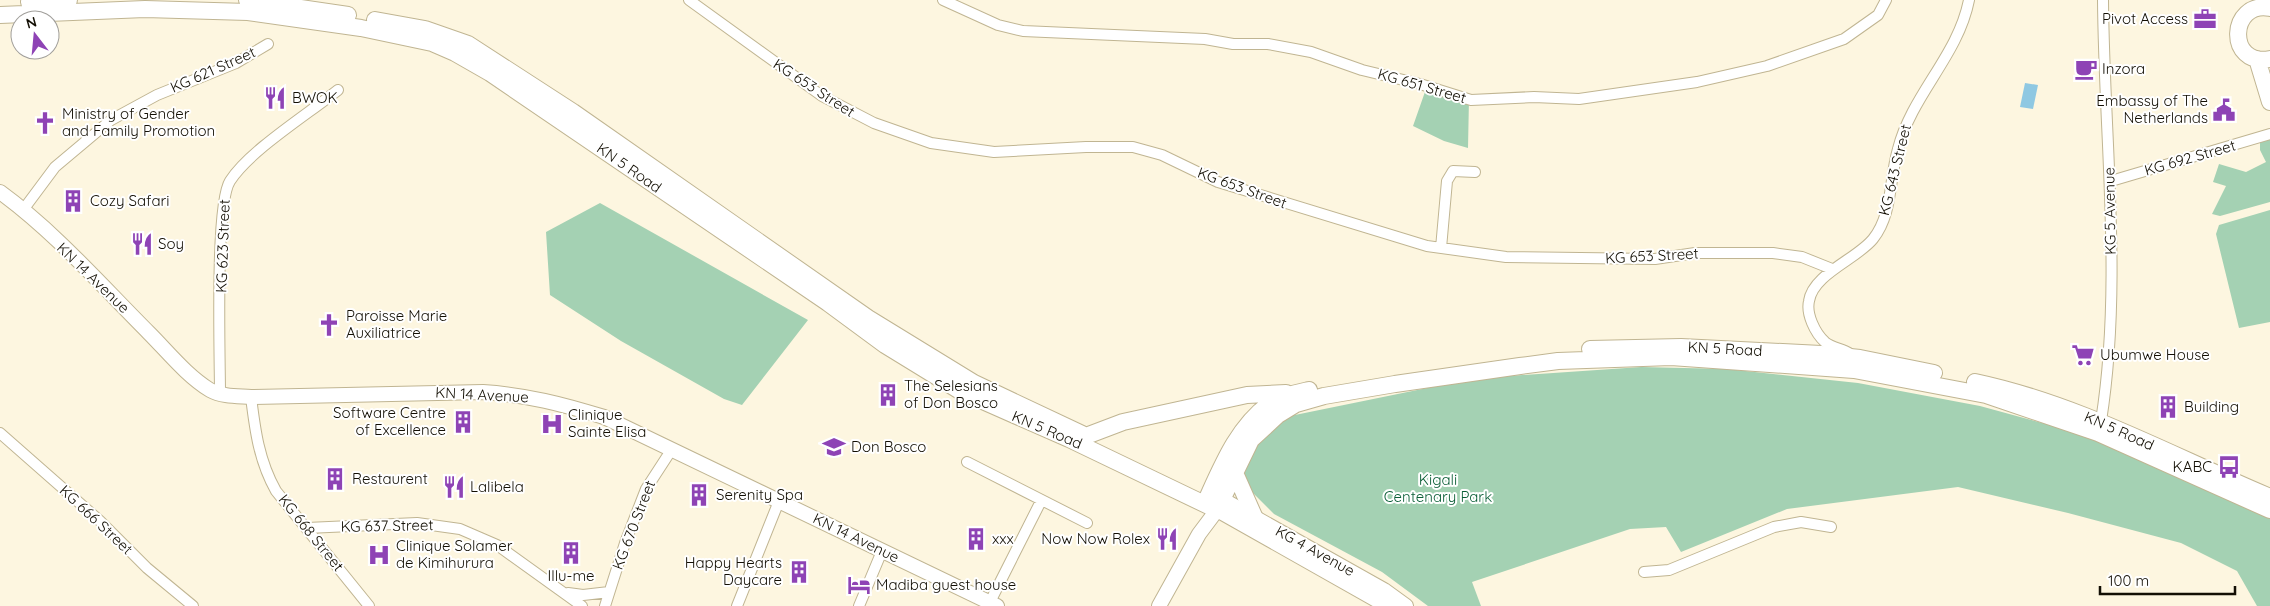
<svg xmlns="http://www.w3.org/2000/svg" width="2270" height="606" viewBox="0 0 2270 606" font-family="Quicksand,sans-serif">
  <rect width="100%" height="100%" fill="#fdf6e0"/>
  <path fill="#a4d1b3" d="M1426,89L1469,98L1468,148L1444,141L1413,126Z
    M2270,139V202L2220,216L2212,214L2226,186L2213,182L2219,164L2246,172L2266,162L2260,150V140Z
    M600,203L808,320L742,405L724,399L621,341L550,295L546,232Z
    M2270,210V322L2239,328L2216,234L2219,225Z
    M1641,367L1727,369L1858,383L1980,406L2083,434L2270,518V606H2257L2237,571L2181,543L2068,513L1958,487L1787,509L1681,552L1666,527L1630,529L1472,582L1481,606H1428L1382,572L1274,514L1250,490L1241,472L1262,434L1290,416L1432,387L1509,376Z"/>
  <path fill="#8fc8e2" d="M2025,83L2038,85L2033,109L2020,107Z"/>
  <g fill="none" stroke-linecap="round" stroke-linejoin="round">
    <defs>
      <path id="minor" d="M689,0L822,96L874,123L931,143L994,152L1086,147H1133L1162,155L1218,182L1427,246L1506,257L1655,259L1695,253H1773L1802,257L1832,269
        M943,0L998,25L1023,31L1205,39L1233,44H1268L1311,52L1362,70L1420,84L1471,100L1534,97L1579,99L1697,82L1767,66L1844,39L1878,15L1886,0
        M2111,181L2270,134
        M23,210L55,167L111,120L157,95L236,63L268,44
        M1441,248L1447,181L1453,171L1475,172
        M1849,353C1842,349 1831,347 1825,342C1815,333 1806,314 1809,301C1813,274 1857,259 1873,239C1893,214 1889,179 1898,149C1912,94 1958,56 1969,0
        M220,394C220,358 215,204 230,181C249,151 308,114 338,90
        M251,397C255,430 259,461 276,491L369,606
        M2101,421C2123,282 2104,140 2103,0
        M0,433L100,521L147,568L193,606
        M967,462L1087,523
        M307,528L417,523L460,529L497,545L582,606
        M1644,572L1669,570L1774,527L1801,522L1831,527
        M568,593L583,595L609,592
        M605,606L625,543L646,489L672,449
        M737,606L779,501
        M859,606L882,551
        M988,606L1041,501"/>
      <path id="secondary" d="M0,192C55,232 101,285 149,333C168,352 187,376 210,390C223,397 237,396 251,397L483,392C527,395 562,404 604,417L997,606
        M1222,499L1384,590L1406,606
        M1159,606L1199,534L1217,510L1387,606"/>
      <path id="primary" d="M247,0L348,15
        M29,2L69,0
        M2270,8C2229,0 2226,67 2270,59
        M0,15L145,9L248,12L361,28L432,43L455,53L490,73L828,303L885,345L960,391L1069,439L1217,510L1251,440L1278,415L1296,404L1324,396L1395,384L1520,366L1558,361L1671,357L1854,370L1986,395L2098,433L2270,510
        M375,20L425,29L468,44L573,112L868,318L974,383L1082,434
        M2257,59L2270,102
        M1590,349L1681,347L1821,354L1860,358L1934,373
        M1975,382C2079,404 2172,456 2270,497
        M1086,436L1123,422L1247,395L1286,393
        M1235,473L1254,516
        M1205,503C1221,468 1237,427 1269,404C1281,396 1296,393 1309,390"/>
    </defs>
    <use href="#minor" stroke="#c0b592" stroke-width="12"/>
    <use href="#secondary" stroke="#c0b592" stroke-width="16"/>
    <use href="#primary" stroke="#c0b592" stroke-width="18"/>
    <use href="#minor" stroke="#fff" stroke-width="10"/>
    <use href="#secondary" stroke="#fff" stroke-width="14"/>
    <use href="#primary" stroke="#fff" stroke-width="16"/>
  </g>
  <defs>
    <symbol id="office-bare" viewBox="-9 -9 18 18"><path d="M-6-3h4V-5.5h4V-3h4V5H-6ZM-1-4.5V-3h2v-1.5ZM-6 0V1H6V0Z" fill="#8e43b5" stroke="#fff" stroke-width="2.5" paint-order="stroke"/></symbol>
    <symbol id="cafe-bare" viewBox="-9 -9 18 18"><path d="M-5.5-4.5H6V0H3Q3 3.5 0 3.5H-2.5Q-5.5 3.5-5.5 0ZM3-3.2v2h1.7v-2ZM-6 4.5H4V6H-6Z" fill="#8e43b5" stroke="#fff" stroke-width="2.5" paint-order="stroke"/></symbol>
    <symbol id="restaurant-bare" viewBox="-9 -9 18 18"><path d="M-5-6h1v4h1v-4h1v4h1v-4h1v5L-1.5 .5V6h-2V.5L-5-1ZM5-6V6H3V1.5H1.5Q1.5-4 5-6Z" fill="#8e43b5" stroke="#fff" stroke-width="2.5" paint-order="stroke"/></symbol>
    <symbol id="civic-bare" viewBox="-9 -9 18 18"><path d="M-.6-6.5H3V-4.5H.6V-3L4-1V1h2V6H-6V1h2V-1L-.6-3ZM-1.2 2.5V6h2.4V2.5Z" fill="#8e43b5" stroke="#fff" stroke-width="2.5" paint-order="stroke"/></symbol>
    <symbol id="church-bare" viewBox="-9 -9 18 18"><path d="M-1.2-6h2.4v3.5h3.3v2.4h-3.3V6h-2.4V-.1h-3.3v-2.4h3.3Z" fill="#8e43b5" stroke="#fff" stroke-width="2.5" paint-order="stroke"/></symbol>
    <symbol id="building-bare" viewBox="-9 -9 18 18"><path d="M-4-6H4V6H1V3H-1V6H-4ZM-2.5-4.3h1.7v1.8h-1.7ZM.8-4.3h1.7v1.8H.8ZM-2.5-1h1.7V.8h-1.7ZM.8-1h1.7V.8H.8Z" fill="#8e43b5" stroke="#fff" stroke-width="2.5" paint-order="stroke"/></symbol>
    <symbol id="supermarket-bare" viewBox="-9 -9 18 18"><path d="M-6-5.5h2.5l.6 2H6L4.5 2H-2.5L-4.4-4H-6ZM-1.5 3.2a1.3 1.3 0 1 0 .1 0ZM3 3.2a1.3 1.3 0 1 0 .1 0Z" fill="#8e43b5" stroke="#fff" stroke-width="2.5" paint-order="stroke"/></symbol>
    <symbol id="hospital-bare" viewBox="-9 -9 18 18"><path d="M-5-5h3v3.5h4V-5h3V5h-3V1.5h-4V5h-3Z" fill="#8e43b5" stroke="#fff" stroke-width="2.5" paint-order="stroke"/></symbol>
    <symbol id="school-bare" viewBox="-9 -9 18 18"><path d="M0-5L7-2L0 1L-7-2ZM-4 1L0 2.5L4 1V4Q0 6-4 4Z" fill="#8e43b5" stroke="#fff" stroke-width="2.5" paint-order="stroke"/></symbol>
    <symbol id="bus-bare" viewBox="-9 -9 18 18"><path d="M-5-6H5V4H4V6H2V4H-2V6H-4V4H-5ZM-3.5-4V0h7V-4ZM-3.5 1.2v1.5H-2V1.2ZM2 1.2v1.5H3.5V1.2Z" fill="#8e43b5" stroke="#fff" stroke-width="2.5" paint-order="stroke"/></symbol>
    <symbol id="hotel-bare" viewBox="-9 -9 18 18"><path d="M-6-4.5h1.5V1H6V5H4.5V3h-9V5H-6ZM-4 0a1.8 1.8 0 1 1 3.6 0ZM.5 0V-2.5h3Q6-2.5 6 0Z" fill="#8e43b5" stroke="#fff" stroke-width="2.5" paint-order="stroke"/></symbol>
  </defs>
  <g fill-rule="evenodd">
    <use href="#office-bare" x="2189" y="3" width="32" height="32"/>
    <use href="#cafe-bare" x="2070" y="53" width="32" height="32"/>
    <use href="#restaurant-bare" x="259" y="82" width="32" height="32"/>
    <use href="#civic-bare" x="2208" y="94" width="32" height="32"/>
    <use href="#church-bare" x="29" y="107" width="32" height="32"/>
    <use href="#building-bare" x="57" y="185" width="32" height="32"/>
    <use href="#restaurant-bare" x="126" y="228" width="32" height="32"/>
    <use href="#church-bare" x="313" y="309" width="32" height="32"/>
    <use href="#supermarket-bare" x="2067" y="339" width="32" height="32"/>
    <use href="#building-bare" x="872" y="379" width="32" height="32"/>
    <use href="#building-bare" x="2152" y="391" width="32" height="32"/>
    <use href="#building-bare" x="447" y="406" width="32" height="32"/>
    <use href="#hospital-bare" x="536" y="408" width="32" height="32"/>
    <use href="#school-bare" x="818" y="431" width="32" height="32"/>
    <use href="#bus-bare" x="2213" y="451" width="32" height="32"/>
    <use href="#building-bare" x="319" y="463" width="32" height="32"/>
    <use href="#restaurant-bare" x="438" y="471" width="32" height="32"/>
    <use href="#building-bare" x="683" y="479" width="32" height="32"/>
    <use href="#building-bare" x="960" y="523" width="32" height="32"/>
    <use href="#restaurant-bare" x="1151" y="523" width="32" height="32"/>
    <use href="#building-bare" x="555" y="537" width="32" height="32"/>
    <use href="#hospital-bare" x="363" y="539" width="32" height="32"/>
    <use href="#building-bare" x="783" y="556" width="32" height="32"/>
    <use href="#hotel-bare" x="843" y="569" width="32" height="32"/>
  </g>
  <g text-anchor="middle" stroke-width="4" stroke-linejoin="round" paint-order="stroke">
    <g font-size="15" fill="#130f04" stroke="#fff" text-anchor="start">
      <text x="2188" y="24" text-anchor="end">Pivot Access</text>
      <text x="2102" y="74">Inzora</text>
      <text x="292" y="103">BWOK</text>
      <text x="2208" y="106" text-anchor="end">Embassy of The<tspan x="2208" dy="17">Netherlands</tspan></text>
      <text x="62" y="119">Ministry of Gender<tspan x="62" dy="17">and Family Promotion</tspan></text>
      <text x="90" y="206">Cozy Safari</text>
      <text x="158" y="249">Soy</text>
      <text x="346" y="321">Paroisse Marie<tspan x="346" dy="17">Auxiliatrice</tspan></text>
      <text x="2100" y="360">Ubumwe House</text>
      <text x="904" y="391">The Selesians<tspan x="904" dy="17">of Don Bosco</tspan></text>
      <text x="2184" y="412">Building</text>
      <text x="446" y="418" text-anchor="end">Software Centre<tspan x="446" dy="17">of Excellence</tspan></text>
      <text x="568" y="420">Clinique<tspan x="568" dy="17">Sainte Elisa</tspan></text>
      <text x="851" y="452">Don Bosco</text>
      <text x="2212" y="472" text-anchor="end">KABC</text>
      <text x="352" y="484">Restaurent</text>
      <text x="470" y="492">Lalibela</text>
      <text x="716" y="500">Serenity Spa</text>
      <text x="992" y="544">xxx</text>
      <text x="1150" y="544" text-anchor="end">Now Now Rolex</text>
      <text x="396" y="551">Clinique Solamer<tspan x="396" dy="17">de Kimihurura</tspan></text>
      <text x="782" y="568" text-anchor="end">Happy Hearts<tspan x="782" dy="17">Daycare</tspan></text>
      <text x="571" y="581" text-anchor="middle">Illu-me</text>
      <text x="876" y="590">Madiba guest house</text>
    </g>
    <g font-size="15" fill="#130f04" stroke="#fff">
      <text transform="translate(213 70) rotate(-24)" y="5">KG 621 Street</text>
      <text transform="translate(1422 86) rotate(16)" y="5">KG 651 Street</text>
      <text transform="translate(814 88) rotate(33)" y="5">KG 653 Street</text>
      <text transform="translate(2190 158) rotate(-16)" y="5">KG 692 Street</text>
      <text transform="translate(629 168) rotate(35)" y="5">KN 5 Road</text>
      <text transform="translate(1895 170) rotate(-76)" y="5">KG 643 Street</text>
      <text transform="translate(1242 188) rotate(20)" y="5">KG 653 Street</text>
      <text transform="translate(2110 211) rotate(-91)" y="5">KG 5 Avenue</text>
      <text transform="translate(223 246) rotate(-88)" y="5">KG 623 Street</text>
      <text transform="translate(1652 256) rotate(-3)" y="5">KG 653 Street</text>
      <text transform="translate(93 278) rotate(44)" y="5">KN 14 Avenue</text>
      <text transform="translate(1725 349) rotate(3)" y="5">KN 5 Road</text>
      <text transform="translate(482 395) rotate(3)" y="5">KN 14 Avenue</text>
      <text transform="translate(1047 430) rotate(23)" y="5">KN 5 Road</text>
      <text transform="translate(2119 431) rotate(24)" y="5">KN 5 Road</text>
      <text transform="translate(96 520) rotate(43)" y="5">KG 666 Street</text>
      <text transform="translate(634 525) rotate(-69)" y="5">KG 670 Street</text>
      <text transform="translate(387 526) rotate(-1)" y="5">KG 637 Street</text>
      <text transform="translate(311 533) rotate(51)" y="5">KG 668 Street</text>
      <text transform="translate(856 538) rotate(26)" y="5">KN 14 Avenue</text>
      <text transform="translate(1315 551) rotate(29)" y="5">KG 4 Avenue</text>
    </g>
    <g font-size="15" fill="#0a5e36" stroke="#fff">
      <text x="1438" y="485">Kigali<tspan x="1438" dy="17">Centenary Park</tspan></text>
    </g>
  </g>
  <g transform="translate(35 35) rotate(344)"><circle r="24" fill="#ffffff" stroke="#a19f9b"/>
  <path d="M0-4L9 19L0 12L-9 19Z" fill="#8e43b5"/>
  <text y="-8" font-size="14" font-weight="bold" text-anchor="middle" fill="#130f04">N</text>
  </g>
  <path d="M2100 586v8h135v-8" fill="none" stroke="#130f04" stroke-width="2.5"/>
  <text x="2108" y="586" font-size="15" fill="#130f04" stroke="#ffffff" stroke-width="4" paint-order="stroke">100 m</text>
</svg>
